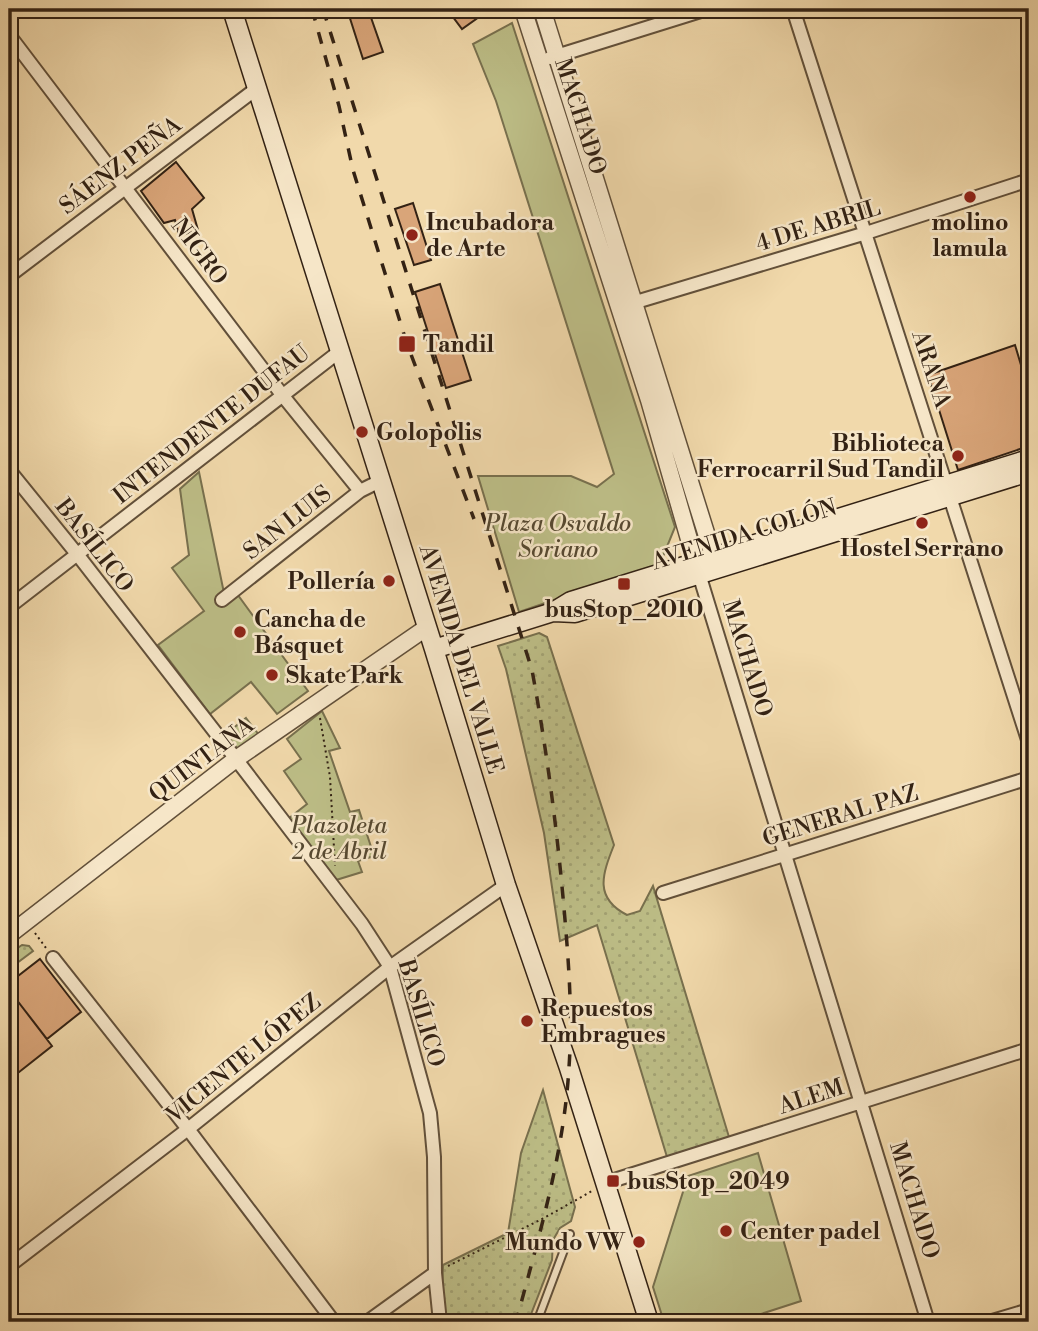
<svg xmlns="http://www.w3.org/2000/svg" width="1038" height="1331" viewBox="0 0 1038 1331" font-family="'Libre Bodoni',serif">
  <defs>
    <pattern id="grass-dots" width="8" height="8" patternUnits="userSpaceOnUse" patternTransform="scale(1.75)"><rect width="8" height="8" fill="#bdbe87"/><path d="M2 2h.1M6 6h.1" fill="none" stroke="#a3a374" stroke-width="1.8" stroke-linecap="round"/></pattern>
  </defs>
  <rect width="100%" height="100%" fill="#f1d9ab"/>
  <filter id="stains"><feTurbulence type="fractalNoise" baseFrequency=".00286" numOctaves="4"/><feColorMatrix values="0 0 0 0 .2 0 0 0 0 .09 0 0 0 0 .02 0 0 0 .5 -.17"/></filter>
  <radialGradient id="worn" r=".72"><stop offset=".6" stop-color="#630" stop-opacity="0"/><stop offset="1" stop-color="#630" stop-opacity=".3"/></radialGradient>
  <path fill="url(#grass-dots)" stroke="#78704e" stroke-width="2" d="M539,633L547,637L614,845C602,875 594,898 627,915L640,911L653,886L729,1137L667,1157L597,925L560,941L544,833L506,669L498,646Z
    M22,945L29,946L33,951L9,969V954Z
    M543,1090L575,1207L571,1221L560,1228L553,1240L552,1260L528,1322H446L442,1297L443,1265L508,1233L521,1153Z"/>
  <path fill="#bdbe87" stroke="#78704e" stroke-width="2" d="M512,23L675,527L660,564L519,612L478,476H571L597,487L614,474L496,101L473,44Z
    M199,472L224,593L232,587L308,691L277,714L251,682L210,714L158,645L204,611L172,568L189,555L180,489Z
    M322,711L340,748L329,751L350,812L359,810L374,856L358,861L362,872L336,880L288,819L307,804L284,771L301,759L287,739Z
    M246,718L259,735L239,751L226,734Z
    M758,1153L801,1301L736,1322H664L653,1287L688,1176Z"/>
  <path fill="#d9a579" stroke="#332214" stroke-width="2" d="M347,9H368L383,52L363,59Z
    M447,9H484L486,12L462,29Z
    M176,162L204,198L192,209L198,230L179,236L175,220L164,223L141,191Z
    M413,203L431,260L414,265L395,209Z
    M440,284L471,380L446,388L415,292Z
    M1015,345L1029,392V446L958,470L928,375Z
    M40,959L81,1012L47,1039L9,990V983Z
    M13,995L52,1046L9,1080V998Z"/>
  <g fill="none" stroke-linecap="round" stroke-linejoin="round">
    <defs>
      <path id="service" d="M537,1322L570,1234"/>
      <path id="minor" d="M793,9L1029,743
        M9,35L283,396L360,491
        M550,58L707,9
        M9,276L256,89
        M626,305L866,233L1029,180
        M9,470L77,554L236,759L362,924L390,967L430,1113L434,1157L435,1273L440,1322
        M699,574L928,1322
        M222,600L360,491L380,481
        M9,607L340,351
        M663,893L1029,778
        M53,958L188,1129L334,1322
        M605,1183L1029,1049
        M9,1266L188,1129L390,967L506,885
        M367,1322L435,1273
        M989,1322L1029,1310"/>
      <path id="tertiary" d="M523,9L649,400L699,574
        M542,9L717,568
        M9,935L236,759L426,628"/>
      <path id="secondary" d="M232,9L434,649L506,885L569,1068L649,1322
        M554,612L575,613L1029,472
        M434,649L553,612L571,601L1029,459"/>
    </defs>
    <use href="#service" stroke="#62503a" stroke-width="10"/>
    <use href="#minor" stroke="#62503a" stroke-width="16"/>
    <use href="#tertiary" stroke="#62503a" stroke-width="19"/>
    <use href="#secondary" stroke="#332214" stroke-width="21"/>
    <path stroke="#332214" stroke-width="2" stroke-dasharray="2 3.5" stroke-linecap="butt" d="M320,718L330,777L335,866
      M9,898L18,910
      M35,933L46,948
      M448,1266L544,1218L592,1191"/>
    <use href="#service" stroke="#f6e6c8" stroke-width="6"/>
    <use href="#minor" stroke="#f6e6c8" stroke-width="12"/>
    <use href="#tertiary" stroke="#f6e6c8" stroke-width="16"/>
    <use href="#secondary" stroke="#f6e6c8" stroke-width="18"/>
    <path stroke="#332214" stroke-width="3.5" stroke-dasharray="12 12" stroke-linecap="butt" d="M312,9L339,106L353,170L407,344L474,519
      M323,9L532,670C546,746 556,821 563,897C568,953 573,1011 569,1067C564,1154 538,1239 516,1322"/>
  </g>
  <g fill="#8f2418" stroke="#f6e6c8" stroke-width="2.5">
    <circle cx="970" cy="197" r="7"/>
    <circle cx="412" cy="235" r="7"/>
    <rect x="398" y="335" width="18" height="18" rx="3.5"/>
    <circle cx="362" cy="432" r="7"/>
    <circle cx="958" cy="456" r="7"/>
    <circle cx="922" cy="523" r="7"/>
    <circle cx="389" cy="581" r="7"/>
    <rect x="617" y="577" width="14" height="14" rx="3.5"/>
    <circle cx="240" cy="632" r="7"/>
    <circle cx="272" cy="675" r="7"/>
    <circle cx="527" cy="1021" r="7"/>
    <rect x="606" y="1174" width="14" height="14" rx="3.5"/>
    <circle cx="726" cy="1231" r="7"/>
    <circle cx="639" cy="1242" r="7"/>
  </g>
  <g text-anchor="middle" stroke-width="5" stroke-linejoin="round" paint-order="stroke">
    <g font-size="23" fill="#332214" stroke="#f6e6c8">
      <text transform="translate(581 116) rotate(72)" y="8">MACHADO</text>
      <text transform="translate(120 165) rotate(-37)" y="8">SÁENZ PEÑA</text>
      <text transform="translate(818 225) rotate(-17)" y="8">4 DE ABRIL</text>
      <text transform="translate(200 251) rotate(53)" y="8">NIGRO</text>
      <text transform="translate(932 369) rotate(72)" y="8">ARANA</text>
      <text transform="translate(211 424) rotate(-38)" y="8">INTENDENTE DUFAU</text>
      <text transform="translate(287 522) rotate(-38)" y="8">SAN LUIS</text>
      <text transform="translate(744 534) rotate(-17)" y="8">AVENIDA COLÓN</text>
      <text transform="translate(95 545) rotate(52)" y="8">BASÍLICO</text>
      <text transform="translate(748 658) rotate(73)" y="8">MACHADO</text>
      <text transform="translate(462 659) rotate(73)" y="8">AVENIDA DEL VALLE</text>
      <text transform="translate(201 759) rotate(-37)" y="8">QUINTANA</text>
      <text transform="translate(840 815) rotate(-17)" y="8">GENERAL PAZ</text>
      <text transform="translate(422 1013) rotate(73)" y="8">BASÍLICO</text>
      <text transform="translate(243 1058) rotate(-39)" y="8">VICENTE LÓPEZ</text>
      <text transform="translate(811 1096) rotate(-18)" y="8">ALEM</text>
      <text transform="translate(915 1200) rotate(73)" y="8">MACHADO</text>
    </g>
    <g font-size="23" font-weight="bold" fill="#332214" stroke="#f6e6c8" text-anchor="start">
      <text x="426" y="230">Incubadora<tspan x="426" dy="26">de Arte</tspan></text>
      <text x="970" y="230" text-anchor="middle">molino<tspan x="970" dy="26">lamula</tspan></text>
      <text x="423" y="352">Tandil</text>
      <text x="376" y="440">Golopolis</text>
      <text x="944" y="451" text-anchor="end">Biblioteca<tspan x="944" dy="26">Ferrocarril Sud Tandil</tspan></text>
      <text x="922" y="556" text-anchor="middle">Hostel Serrano</text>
      <text x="375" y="589" text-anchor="end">Pollería</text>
      <text x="624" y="617" text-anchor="middle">busStop_2010</text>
      <text x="254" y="627">Cancha de<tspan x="254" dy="26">Básquet</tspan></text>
      <text x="286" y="683">Skate Park</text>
      <text x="541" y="1016">Repuestos<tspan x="541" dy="26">Embragues</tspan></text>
      <text x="627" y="1189">busStop_2049</text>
      <text x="740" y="1239">Center padel</text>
      <text x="625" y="1250" text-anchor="end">Mundo VW</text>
    </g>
    <g font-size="23" font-style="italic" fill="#564931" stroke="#f6e6c8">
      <text x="558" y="531">Plaza Osvaldo<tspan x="558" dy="26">Soriano</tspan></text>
      <text x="339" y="833">Plazoleta<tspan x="339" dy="26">2 de Abril</tspan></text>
    </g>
  </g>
  <rect width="1038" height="1331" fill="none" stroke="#f1d9ab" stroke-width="35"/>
  <rect x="10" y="10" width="1017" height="1310" fill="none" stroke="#332214" stroke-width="3.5"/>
  <rect x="18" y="18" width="1003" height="1296" fill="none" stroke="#332214" stroke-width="2"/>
  <rect width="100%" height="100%" filter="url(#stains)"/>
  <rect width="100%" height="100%" fill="url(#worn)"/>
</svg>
